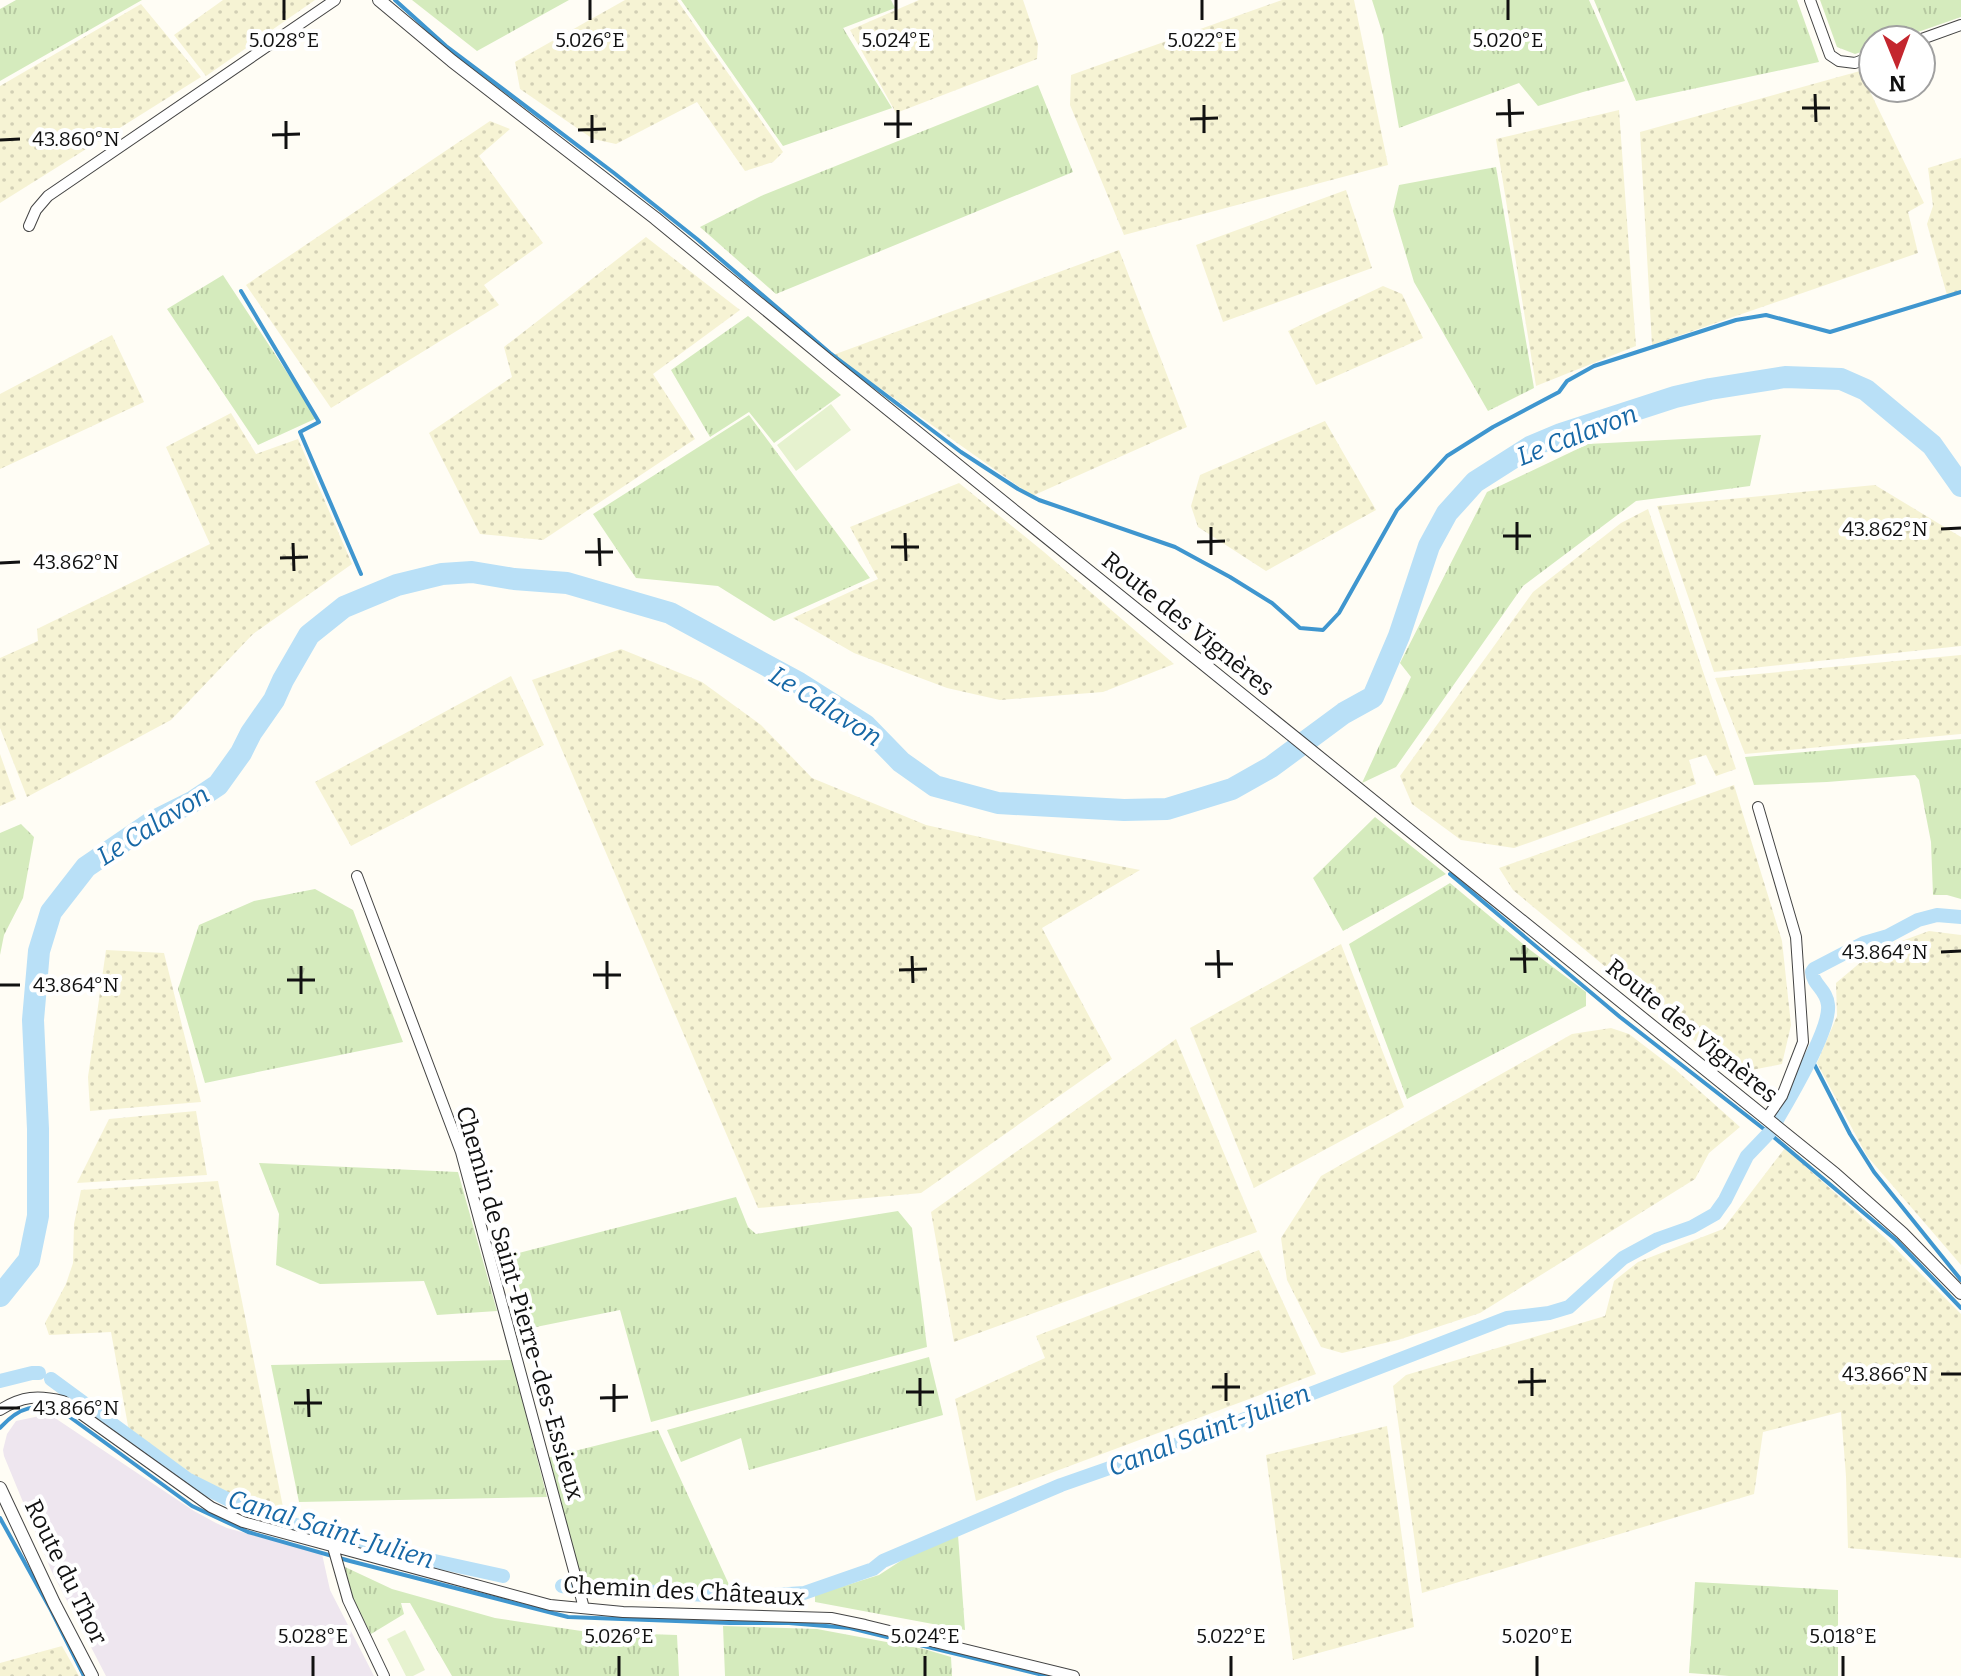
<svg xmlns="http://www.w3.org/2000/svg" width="1961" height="1676" viewBox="0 0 1961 1676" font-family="Bitter,serif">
  <defs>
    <pattern id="farmland-dots" width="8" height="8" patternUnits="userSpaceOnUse" patternTransform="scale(2)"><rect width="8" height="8" fill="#f6f3d4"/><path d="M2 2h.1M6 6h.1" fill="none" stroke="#d2cfb5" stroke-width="1.8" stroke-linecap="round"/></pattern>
    <pattern id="grass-tufts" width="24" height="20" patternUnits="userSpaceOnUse" patternTransform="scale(2)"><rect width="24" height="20" fill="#d5ebbd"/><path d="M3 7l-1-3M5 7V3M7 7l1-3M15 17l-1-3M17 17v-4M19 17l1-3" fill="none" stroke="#b6c8a1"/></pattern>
  </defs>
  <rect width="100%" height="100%" fill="#fffdf5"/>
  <path fill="#eee6ef" d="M49,1414L194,1511L216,1523L227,1528L322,1554L330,1590L374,1676H106L51,1570L4,1456L3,1450L7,1434L16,1421Z"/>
  <path fill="url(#farmland-dots)" d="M223,0H315L206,76L174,35Z
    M625,0H677L783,152L773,162L745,171L697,102L616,144L593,139L520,89L515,62Z
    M919,0H1023L1038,44L1037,59L896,113L850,30Z
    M1282,0H1354L1388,165L1124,235L1070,105L1071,75Z
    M141,4L201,77L0,203V86Z
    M1860,71L1924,203L1908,212L1918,253L1652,345L1640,132Z
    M1619,110L1636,346L1536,386L1496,139Z
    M490,121L510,129L479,156L543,243L484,285L499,305L331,408L246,285Z
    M1961,158V291L1947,295L1927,224L1933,206L1928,168Z
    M1346,190L1372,268L1223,322L1196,245Z
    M646,237L740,310L653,374L695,439L543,540L480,534L429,433L512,377L504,347Z
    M1119,250L1187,427L1032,496L833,355Z
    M1383,286L1402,294L1423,338L1316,385L1288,331Z
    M112,335L144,402L0,469V394Z
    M231,413L256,454L298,439L352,564L253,634L171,720L27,797L0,728V658L38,641L37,629L210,544L166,447Z
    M1325,421L1376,510L1266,571L1198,527L1191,506L1200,475Z
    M959,483L1044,552L1174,664L1103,692L1000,700L947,688L854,653L793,618L878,579L850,527Z
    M1875,485L1961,537V646L1714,672L1657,506Z
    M1648,509L1736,769L1716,776L1706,755L1689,760L1696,784L1514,848L1461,840L1412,804L1400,776L1533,592L1621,523Z
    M621,649L702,682L761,725L812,778L926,825L1043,851L1140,870L1042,928L1112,1059L921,1193L758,1208L532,680Z
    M1961,655V734L1745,754L1715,678Z
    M511,676L544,745L351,846L315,782Z
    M0,754L16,799L0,806Z
    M1734,785L1782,941L1791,1025L1782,1064L1741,1072L1695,1041L1513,890L1499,868Z
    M1929,931L1961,935V1265L1867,1156L1817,1063L1837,1016L1836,983L1874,951Z
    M1341,944L1404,1107L1254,1188L1190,1028Z
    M106,950L164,953L201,1102L90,1111L88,1077Z
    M1611,1028L1629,1034L1676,1070L1740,1127L1709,1153L1695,1179L1480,1313L1398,1340L1342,1353L1321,1347L1287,1280L1281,1238L1321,1176L1572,1034Z
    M1176,1039L1257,1232L954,1342L931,1212Z
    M196,1111L207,1175L77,1183L109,1119Z
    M1785,1148L1884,1237L1961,1314V1558L1848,1548L1846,1476L1841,1412L1763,1432L1754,1494L1422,1593L1393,1386L1406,1375L1605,1316L1614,1281L1638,1262L1723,1229Z
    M218,1181L284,1512L213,1487L130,1437L111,1332L49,1335L45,1323L66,1284L73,1263L74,1224L81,1190Z
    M1259,1250L1316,1374L976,1501L955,1399L1045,1358L1036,1336Z
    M1387,1426L1414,1627L1293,1660L1266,1455Z
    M62,1646L79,1676H0V1663Z"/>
  <path fill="url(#grass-tufts)" d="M16,0H142L0,81V9Z
    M412,0H569L477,51Z
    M681,0H891L895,8L843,28L892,108L783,146Z
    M1372,0H1589L1625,81L1583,92L1538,106L1519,83L1399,128L1383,35Z
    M1594,0H1797L1819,62L1636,101Z
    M1820,0H1961V17L1895,40H1873V48L1855,54L1837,47Z
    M1038,85L1073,172L776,294L700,227L761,196Z
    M1496,167L1534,388L1488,411L1414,282L1393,211L1399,185Z
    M223,275L317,418L258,445L167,309Z
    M748,316L841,395L774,443L749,412L710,437L671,370Z
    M749,415L870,578L774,621L718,586L636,578L593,514Z
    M1761,435L1750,486L1636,501L1523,586L1396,767L1362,783L1411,677L1400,663L1487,492L1588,444Z
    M1961,739V899L1947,895H1933L1931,842L1919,780L1915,775L1827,782L1754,785L1745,757Z
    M1375,817L1446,874L1343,931L1313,878Z
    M21,824L34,837L23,898L4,935L0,955V833Z
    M1450,883L1529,949L1586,992V1006L1407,1099L1349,944Z
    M315,889L353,910L403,1042L205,1083L178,989L199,925L254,901Z
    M259,1163L458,1172L497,1311L437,1315L424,1281L320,1284L276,1265L279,1214Z
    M736,1197L748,1227L756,1234L898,1211L912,1228L927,1347L651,1422L620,1310L521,1330L503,1257Z
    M929,1357L943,1415L749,1470L741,1438L681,1462L667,1430Z
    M512,1360L547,1497L299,1502L271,1365Z
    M658,1430L731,1589L582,1582L547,1458Z
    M958,1535L965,1630L815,1602V1595L879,1575L916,1551Z
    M345,1567L392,1589L495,1618L588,1632L677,1635L679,1676H452L410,1603H401L404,1614L371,1634L353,1599Z
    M1695,1582L1838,1590V1676H1729L1689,1673Z
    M723,1626L817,1629L924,1649L951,1657L952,1676H725Z"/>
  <path fill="#e6f2cf" d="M831,404L851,430L796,471L777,445Z
    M405,1630L425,1670L413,1676H406L387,1639Z"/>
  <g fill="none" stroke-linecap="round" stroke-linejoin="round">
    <path stroke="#3f96cf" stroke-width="4" d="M395,0L446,46L614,173L697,239L830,353L961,452L1018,489L1039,500L1175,547L1230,577L1272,603L1300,628L1323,630L1339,613L1397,510L1447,456L1493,427L1559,392L1567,381L1594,366L1736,320L1766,315L1830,332L1961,292
      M241,291L319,422L300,432L361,574
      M1450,874L1620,1017L1769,1133L1896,1240L1961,1308
      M1811,1058L1850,1134L1874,1172L1961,1280
      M0,1428C20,1406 35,1403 63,1412L192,1506L248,1532L350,1561L568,1617L730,1623H789L850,1628L1047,1676
      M0,1518L51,1610L84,1676"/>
    <path stroke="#b9e0f7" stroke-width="14" d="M1777,1120C1790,1097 1831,1029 1828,1005C1827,990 1813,985 1812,972L1814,969L1864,943L1888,936L1918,920L1937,915L1961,917
      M51,1379L187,1479L235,1503L292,1524L398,1553L503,1576
      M0,1381L32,1373H39
      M562,1586L574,1588
      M586,1588L741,1597L804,1593L873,1569L883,1561L1061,1485L1201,1436L1507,1318L1549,1313L1569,1307L1623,1258L1658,1239L1692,1227L1715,1214L1725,1200L1747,1156L1769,1133"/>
    <path stroke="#b9e0f7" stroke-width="22" d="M0,1296L29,1260L38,1216V1129L33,1020L39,951L51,912L86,867L152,822L194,801L218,785L241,753L251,733L274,700L283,680L309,635L344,607L397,585L442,574L472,572L514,579L567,583L670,613L799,683L865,725L901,762L935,786L998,803L1124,810L1167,809L1232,789L1271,767L1344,713L1373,697L1399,636L1429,546L1447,513L1475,482L1530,447L1561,434L1675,397L1710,389L1785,377L1841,379L1866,390L1932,445L1961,486"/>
    <defs>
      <path id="minor" d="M1810,0L1830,55L1839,61L1855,63L1873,56
        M1919,40L1961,25
        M29,226L36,210L48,196L335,0
        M1758,807L1796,937L1803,1042L1782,1096L1766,1119
        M357,876L461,1152L584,1608
        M0,1410C22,1396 38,1395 63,1401L211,1507L243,1522L550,1605L623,1612L831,1618L865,1625L1074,1676
        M333,1547L348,1600L384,1676"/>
      <path id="tertiary" d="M379,0L452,61L655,218L836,367L1835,1174L1902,1233L1961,1293
        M0,1488L54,1603L92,1676"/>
    </defs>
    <use href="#minor" stroke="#444" stroke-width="12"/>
    <use href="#tertiary" stroke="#444" stroke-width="14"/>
    <use href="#minor" stroke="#fff" stroke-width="10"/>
    <use href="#tertiary" stroke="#fff" stroke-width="12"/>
  </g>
  <path fill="none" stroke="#111" stroke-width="3" d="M284,0V20M590,0V20M896,0V20M1202,0V20M1508,0V20M1815,94L1816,122M1509,99L1510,127M1204,105V133M1802,108H1830M898,110V138M1496,114L1524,113M592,115V143M1190,119L1218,118M286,121V149M884,124H912M578,130L606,129M272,135L300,134M0,140L20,139M1517,522V550M1211,527V555M1941,529L1961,528M905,533L906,561M1503,536H1531M599,538L600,566M1197,542L1225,541M293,543L294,571M891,547H919M585,552H613M280,558L308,557M0,563L20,562M1524,945L1525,973M1218,950L1219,978M1941,952L1961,951M912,956L913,983M1510,959H1538M607,961V989M1205,964H1233M301,966V994M899,970L927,969M593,975H621M287,980H315M0,985H20M1532,1368V1396M1226,1373V1401M1941,1374H1961M920,1378V1406M1518,1382L1546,1381M614,1384V1412M1212,1387H1240M308,1389L309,1417M906,1392H934M600,1398L628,1397M294,1403H322M0,1408H20M313,1656V1676M619,1656V1676M925,1656V1676M1231,1656V1676M1537,1656V1676M1843,1656V1676"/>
  <g text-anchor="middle" stroke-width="8" stroke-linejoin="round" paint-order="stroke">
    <g font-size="24" fill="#111" stroke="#fff">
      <text transform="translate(1188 624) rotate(39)" y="8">Route des Vignères</text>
      <text transform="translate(1692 1031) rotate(39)" y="8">Route des Vignères</text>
      <text transform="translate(520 1303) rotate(74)" y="8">Chemin de Saint-Pierre-des-Essieux</text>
      <text transform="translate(66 1572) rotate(64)" y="8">Route du Thor</text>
      <text transform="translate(684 1591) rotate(3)" y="8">Chemin des Châteaux</text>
    </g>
    <g font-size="26" font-style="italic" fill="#1768a6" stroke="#fff">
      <text transform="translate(1577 435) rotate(-21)" y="9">Le Calavon</text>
      <text transform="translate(826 706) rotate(32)" y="9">Le Calavon</text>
      <text transform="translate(153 825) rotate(-32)" y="9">Le Calavon</text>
      <text transform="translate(1209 1430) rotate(-21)" y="9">Canal Saint-Julien</text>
      <text transform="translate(331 1529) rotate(17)" y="9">Canal Saint-Julien</text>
    </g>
  </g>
  <g font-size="20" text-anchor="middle" fill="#111" stroke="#fff" stroke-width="8" stroke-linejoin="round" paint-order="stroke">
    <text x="284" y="47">5.028°E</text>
    <text x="590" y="47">5.026°E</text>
    <text x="896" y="47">5.024°E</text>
    <text x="1202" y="47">5.022°E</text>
    <text x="1508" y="47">5.020°E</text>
    <text x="76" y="146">43.860°N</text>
    <text x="1885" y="536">43.862°N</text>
    <text x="76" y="569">43.862°N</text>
    <text x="1885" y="959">43.864°N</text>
    <text x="76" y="992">43.864°N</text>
    <text x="1885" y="1381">43.866°N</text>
    <text x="76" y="1415">43.866°N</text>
    <text x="313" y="1643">5.028°E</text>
    <text x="619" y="1643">5.026°E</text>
    <text x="925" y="1643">5.024°E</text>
    <text x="1231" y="1643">5.022°E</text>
    <text x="1537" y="1643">5.020°E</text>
    <text x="1843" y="1643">5.018°E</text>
  </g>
  <g transform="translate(1897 64) rotate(179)"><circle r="38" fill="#ffffff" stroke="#a0a0a0" stroke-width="2"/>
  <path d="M0-6L14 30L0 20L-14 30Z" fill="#c4262e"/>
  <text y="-12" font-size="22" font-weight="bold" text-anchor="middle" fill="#111111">N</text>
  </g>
</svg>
